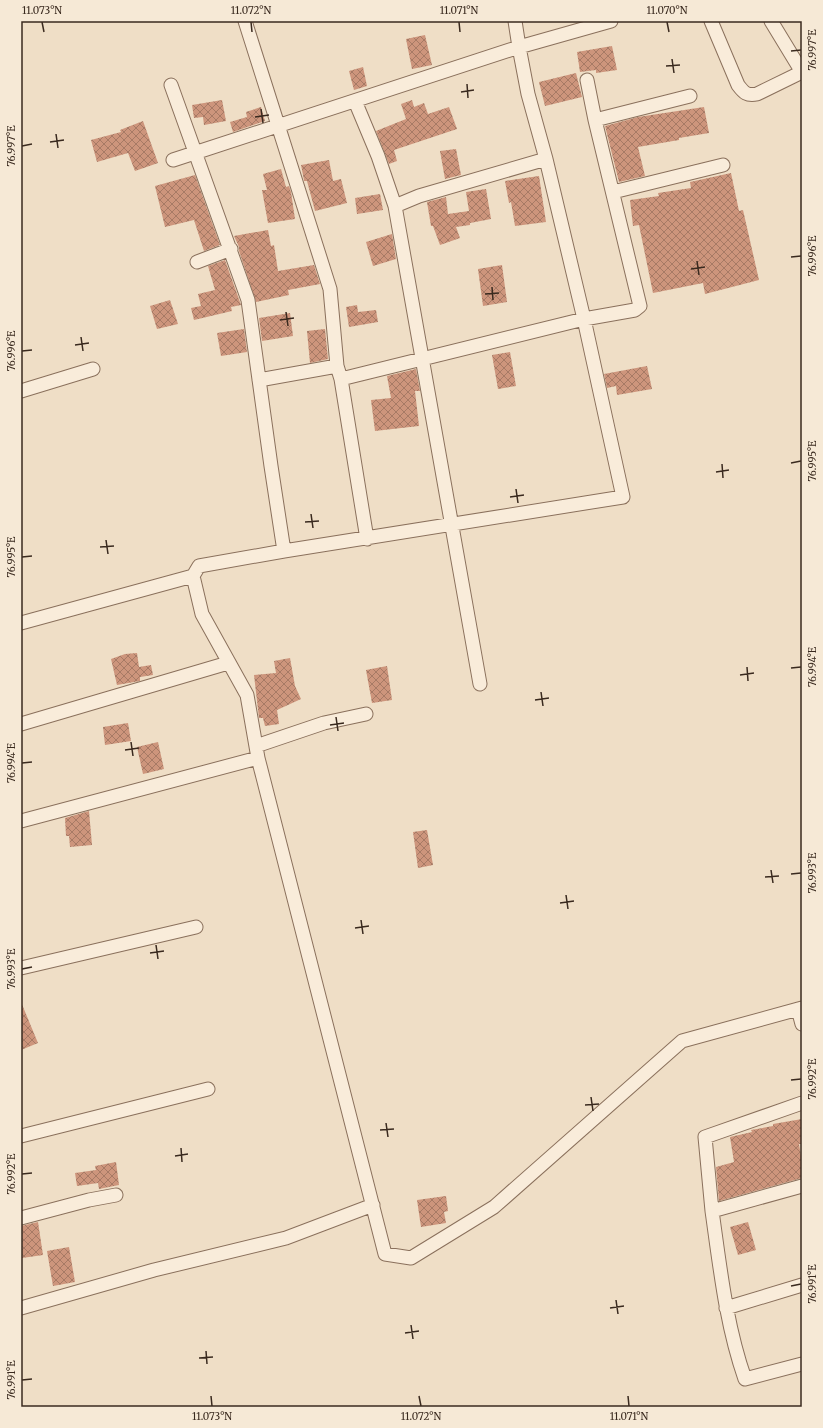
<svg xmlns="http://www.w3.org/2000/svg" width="823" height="1428" viewBox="0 0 823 1428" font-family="Merriweather,serif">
  <defs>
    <pattern id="building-cross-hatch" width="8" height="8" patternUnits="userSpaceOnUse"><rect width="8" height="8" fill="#cd957c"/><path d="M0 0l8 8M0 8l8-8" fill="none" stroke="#a77a65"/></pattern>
  </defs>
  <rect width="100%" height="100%" fill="#efdec6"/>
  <path fill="url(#building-cross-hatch)" d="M425,35L432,65L412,69L406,39Z
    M612,46L617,70L596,73V70L580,72L577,52Z
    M363,67L367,86L354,90L349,71Z
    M576,73L582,97L545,106L539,82Z
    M222,100L226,121L204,125L203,117L194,118L192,105Z
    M412,100L414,107L424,103L428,114L449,107L457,129L394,150L397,161L389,164L376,131L406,119L401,104Z
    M261,107L265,121L233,132L230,122L247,117L246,112Z
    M704,107L709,133L679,138V140L638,147L645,176L619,182L605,126L638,117Z
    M143,121L158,163L135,171L128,153L97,162L91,140L121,132L120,130Z
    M456,149L461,175L445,179L440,151Z
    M329,160L333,181L341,179L347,203L315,211L307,181H304V180L301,165Z
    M281,169L286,187L289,186L291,192L295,219L268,223L262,190H267L263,174Z
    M731,173L739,211L743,210L759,280L705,294L703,283L653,293L639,225L633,226L630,200L659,196L658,193L691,188L690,182Z
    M195,175L220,245L204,251L194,220L165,227L155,186Z
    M539,176L546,222L515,226L511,202L509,203L505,181Z
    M486,189L491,219L470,223V225L456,227L460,238L440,245L433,226H431L427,202L446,197L448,214L469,211L466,192Z
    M380,194L383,210L357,214L355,198Z
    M268,230L271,246L274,245L278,271L314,265L320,284L288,290L289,295L256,302L239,251V247L234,236Z
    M392,234L396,259L373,266L366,242Z
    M225,260L241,305L231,307L232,311L194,320L191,308L201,306L198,294L215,290L208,266Z
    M502,265L507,302L483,306L478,269Z
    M170,300L178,324L157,329L150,306Z
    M357,305L358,312L376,310L378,322L349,327L346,307Z
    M290,313L293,336L262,341L259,318Z
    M244,329L247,352L221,356L217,333Z
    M325,329L328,359L310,363L307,331Z
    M510,352L516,386L498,389L492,355Z
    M647,366L652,389L617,395L616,386L607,388L604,374Z
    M416,369L420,391H415L419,426L375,431L371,400L391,398L387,376Z
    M137,653L139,667L151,665L153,675L140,677V681L117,685L111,659L125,654Z
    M290,658L295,686L301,699L277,710L279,724L265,726L263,718H259L254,675L276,673L274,661Z
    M387,666L392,700L372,703L366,670Z
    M128,723L131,741L105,745L103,727Z
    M158,742L164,769L143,774L137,747Z
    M89,811L92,845L70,847L69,836H66L65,818Z
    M427,830L433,865L418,868L413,832Z
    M21,1002L38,1043L21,1050Z
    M802,1119V1144H799L802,1162V1178L719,1201L716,1167L734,1162L730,1137L752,1132L751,1130L773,1126V1124Z
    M116,1162L119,1185L99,1189L98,1183L77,1186L75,1173L96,1170L95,1166Z
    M446,1196L448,1211L444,1212L446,1223L421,1227L417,1200Z
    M38,1222L43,1255L22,1258L21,1226Z
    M748,1222L756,1250L738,1255L730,1227Z
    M69,1247L75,1282L53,1286L47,1251Z"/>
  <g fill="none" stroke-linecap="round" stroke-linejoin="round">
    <defs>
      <path id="minor" d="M245,21L330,289L337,366L259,380
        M711,21L738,85C744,93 747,96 757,94L802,72
        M771,21L802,72
        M355,101L378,156L395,206L419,196L546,159
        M595,120L690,96
        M173,160L519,47L611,21
        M613,192L723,165
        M395,206L480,684
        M197,262L231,249
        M337,366L341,379L584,319L635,310L640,306L595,120L587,80
        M341,379L367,539
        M21,391L93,369
        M284,551L623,497L584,319L546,159L528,94L519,47L515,21
        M21,623L193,576
        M21,724L228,663
        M256,746L324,723L366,714
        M258,758L385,1254L411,1258L494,1207L682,1041L802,1008
        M21,821L258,758L247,695L202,614L193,576L199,566L284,551L271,466L248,300L171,85
        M21,968L196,927
        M798,1009L802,1024
        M802,1103L705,1137L712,1211L802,1186
        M21,1136L208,1089
        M712,1211C720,1267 726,1325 745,1379L802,1364
        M21,1218L89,1200L116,1195
        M21,1308L154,1270L286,1238L373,1205
        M726,1308L802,1285"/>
    </defs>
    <use href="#minor" stroke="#8a705c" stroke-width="15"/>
    <use href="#minor" stroke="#f9ecda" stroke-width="13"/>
  </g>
  <path fill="none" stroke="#3a2a1f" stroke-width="1.5" d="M42,22L44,32M251,22L252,32M459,22L460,32M667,22L669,32M791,51L801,50M672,59L674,73M666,66L680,65M467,84L468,98M461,92L474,90M261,109L263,123M255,117L269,115M56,134L58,148M50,142L64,140M22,146L32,144M791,257L801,256M697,261L699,275M691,269L705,267M492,287L493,300M485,294L499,293M286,312L288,326M280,320L294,318M81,337L83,351M75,345L89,343M22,351L32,350M791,463L801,461M722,464L723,478M716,472L729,470M516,489L518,503M510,497L524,495M311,514L313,528M305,522L319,521M106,540L108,554M100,547L114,546M22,557L32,556M747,667L748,681M791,668L801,667M740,675L754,673M541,692L543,706M535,700L549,698M336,717L338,731M330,725L344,723M131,742L133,756M125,750L139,748M22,763L32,762M771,870L773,883M791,874L801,873M765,877L779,876M566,895L568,909M560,903L574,901M361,920L363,934M355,928L369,926M156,945L158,959M150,953L164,951M22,969L32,967M791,1080L801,1079M591,1097L593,1111M585,1105L599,1104M386,1123L388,1137M380,1130L394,1129M181,1148L182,1162M175,1156L188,1154M22,1174L32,1173M791,1286L801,1284M616,1300L618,1314M610,1308L624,1306M411,1325L413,1339M405,1333L419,1331M206,1351L207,1364M199,1358L213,1357M22,1380L32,1379M211,1396L212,1406M419,1396L421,1406M628,1396L629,1406"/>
  <rect width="823" height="1428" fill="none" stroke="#f6e9d6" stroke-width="44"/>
  <rect x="22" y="22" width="779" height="1384" fill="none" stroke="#3a2a1f" stroke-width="1.5"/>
  <g font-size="10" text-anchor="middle" fill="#3a2a1f">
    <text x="42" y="14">11.073°N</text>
    <text x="251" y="14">11.072°N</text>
    <text x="459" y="14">11.071°N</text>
    <text x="667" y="14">11.070°N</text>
    <text transform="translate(812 50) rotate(-90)" y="4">76.997°E</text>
    <text transform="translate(11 146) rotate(-90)" y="4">76.997°E</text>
    <text transform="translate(812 256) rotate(-90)" y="4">76.996°E</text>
    <text transform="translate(11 351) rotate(-90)" y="4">76.996°E</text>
    <text transform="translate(812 461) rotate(-90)" y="4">76.995°E</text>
    <text transform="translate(11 557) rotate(-90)" y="4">76.995°E</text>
    <text transform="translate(812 667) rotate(-90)" y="4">76.994°E</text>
    <text transform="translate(11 763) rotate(-90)" y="4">76.994°E</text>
    <text transform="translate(812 873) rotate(-90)" y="4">76.993°E</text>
    <text transform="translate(11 969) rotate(-90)" y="4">76.993°E</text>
    <text transform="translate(812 1079) rotate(-90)" y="4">76.992°E</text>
    <text transform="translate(11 1174) rotate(-90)" y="4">76.992°E</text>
    <text transform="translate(812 1284) rotate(-90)" y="4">76.991°E</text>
    <text transform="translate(11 1380) rotate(-90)" y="4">76.991°E</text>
    <text x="212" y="1420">11.073°N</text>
    <text x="421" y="1420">11.072°N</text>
    <text x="629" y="1420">11.071°N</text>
  </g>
</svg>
